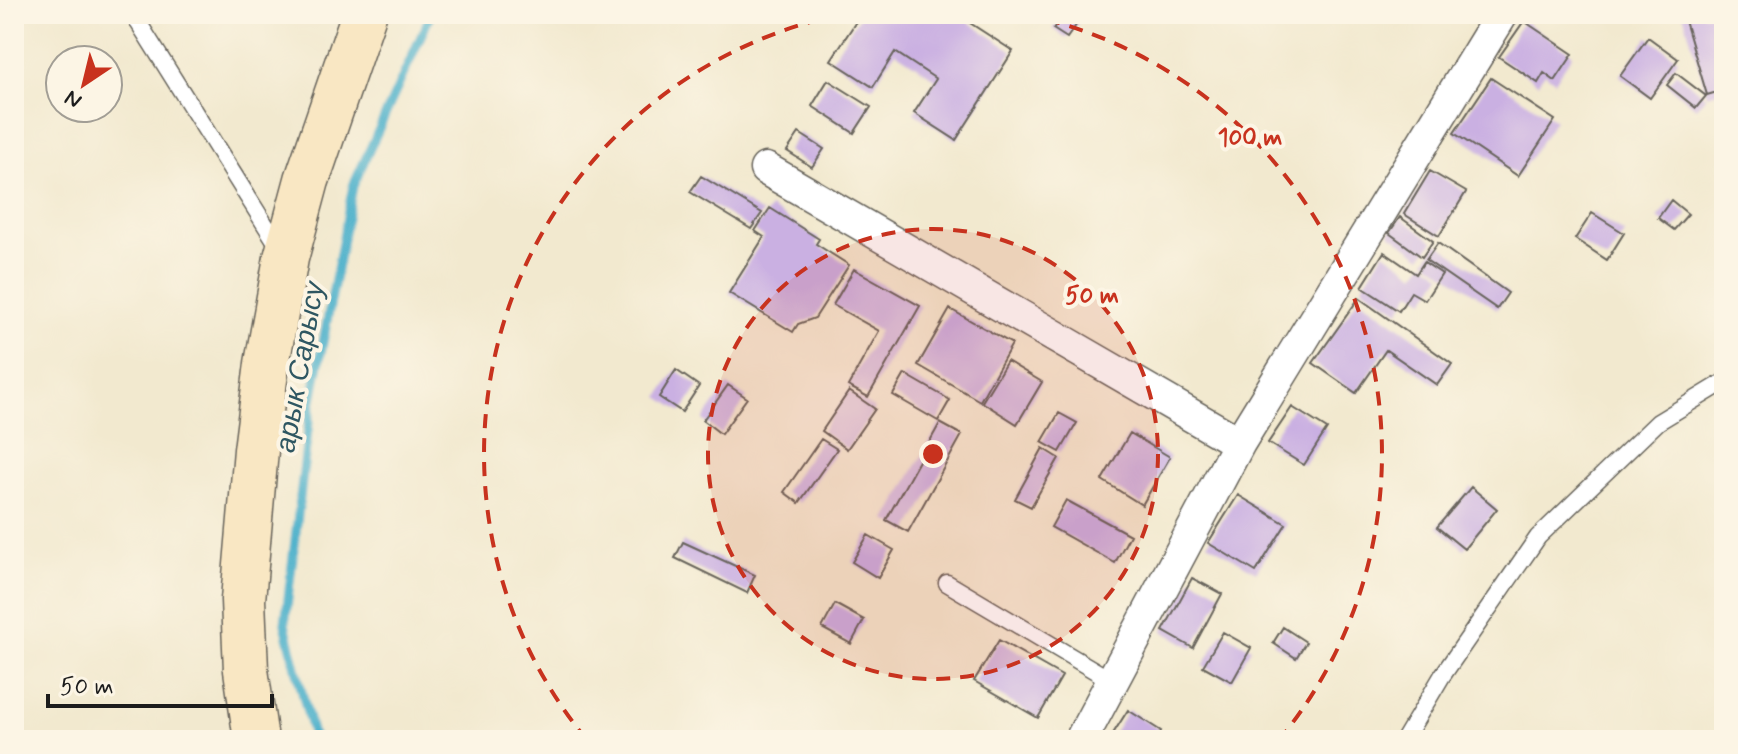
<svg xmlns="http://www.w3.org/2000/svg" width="1738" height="754" viewBox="0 0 1738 754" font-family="Mynerve,sans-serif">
  <rect width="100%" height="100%" fill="#fcf5e5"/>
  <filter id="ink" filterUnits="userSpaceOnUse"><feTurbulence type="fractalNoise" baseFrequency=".0125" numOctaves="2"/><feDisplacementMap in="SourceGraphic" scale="16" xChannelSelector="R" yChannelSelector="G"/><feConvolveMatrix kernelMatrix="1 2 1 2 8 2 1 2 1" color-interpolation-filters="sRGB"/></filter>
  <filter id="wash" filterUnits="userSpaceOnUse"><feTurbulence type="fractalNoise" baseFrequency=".006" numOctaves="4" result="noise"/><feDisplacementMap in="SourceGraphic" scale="32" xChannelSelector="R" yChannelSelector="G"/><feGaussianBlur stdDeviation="1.8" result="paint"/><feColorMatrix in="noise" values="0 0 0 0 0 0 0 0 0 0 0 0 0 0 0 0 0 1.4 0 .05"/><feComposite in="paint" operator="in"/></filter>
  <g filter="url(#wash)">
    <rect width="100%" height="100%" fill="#f2e9cf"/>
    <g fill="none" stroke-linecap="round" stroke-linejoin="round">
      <path stroke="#4cb0cb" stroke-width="9" d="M314,740L285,624L311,405L353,186L431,14"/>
    </g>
    <g id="blocks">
      <path fill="#cab0e2" d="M861,14H956L1013,51L956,140L914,113L936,79L895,52L873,87L831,60Z
        M1063,14H1084L1067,38L1053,29Z
        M1683,14H1719L1724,32V90L1707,95Z
        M1524,21L1573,54L1555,81L1544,73L1538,83L1499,57Z
        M1648,37L1678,59L1650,98L1620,76Z
        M1676,73L1706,96L1696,108L1667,85Z
        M1491,78L1555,120L1518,176L1454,133Z
        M828,80L871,107L854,133L812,106Z
        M799,133L824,149L812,167L787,151Z
        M1430,171L1466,192L1439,236L1404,214Z
        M701,176L762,213L751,229L690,192Z
        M1671,200L1688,214L1674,230L1658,218Z
        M770,208L819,239L816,244L849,265L815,318L798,324L793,332L729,293L764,237L755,231Z
        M1592,213L1624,233L1607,260L1575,239Z
        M1400,217L1433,241L1422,257L1389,233Z
        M1438,243L1508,293L1497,309L1426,260Z
        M1384,252L1416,274L1424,262L1442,274L1425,300L1411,292L1399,311L1362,287Z
        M854,269L920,306L868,397L848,386L879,331L833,305Z
        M1359,298L1452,364L1437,385L1386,350L1356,393L1313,363Z
        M950,309L1012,344L980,401L918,365Z
        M1007,361L1042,382L1017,424L982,402Z
        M676,370L699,386L682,412L659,397Z
        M905,374L950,400L938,421L893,395Z
        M728,385L747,398L721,434L703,420Z
        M849,391L875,409L847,449L822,431Z
        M1292,407L1327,429L1304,465L1268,443Z
        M1059,413L1077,423L1060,452L1042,442Z
        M940,423L962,435L908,532L886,520Z
        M1130,433L1170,457L1142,505L1102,480Z
        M821,439L837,449L799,503L784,492Z
        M1043,448L1059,458L1031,507L1015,499Z
        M1471,487L1497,509L1464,549L1437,527Z
        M1238,495L1286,524L1256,572L1208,543Z
        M1066,500L1130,535L1115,563L1051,527Z
        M868,535L894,550L878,578L852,562Z
        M683,542L755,575L747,593L675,558Z
        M1192,578L1222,594L1193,648L1163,631Z
        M835,604L864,620L851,644L822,628Z
        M1283,627L1306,642L1296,658L1273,643Z
        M1223,632L1251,648L1232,682L1203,666Z
        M999,640L1062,676L1038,718L974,681Z
        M1128,710L1161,731L1156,740H1109Z"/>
    </g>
  </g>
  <g filter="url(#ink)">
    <use href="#blocks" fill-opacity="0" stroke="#67645b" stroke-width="2"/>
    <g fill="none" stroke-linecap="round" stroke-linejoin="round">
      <defs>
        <path id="service" d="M133,14L281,250
          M947,583L1114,682
          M1404,740L1442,676L1538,537L1658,422L1724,382"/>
        <path id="minor" d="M766,169L1239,443
          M1081,740L1239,443L1502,14"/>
        <path id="secondary" d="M256,740L246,670L243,600L256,450L267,364L286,258L307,180L364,14"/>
      </defs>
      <use href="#service" stroke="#67645b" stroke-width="19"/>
      <use href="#minor" stroke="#67645b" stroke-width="35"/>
      <use href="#secondary" stroke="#67645b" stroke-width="47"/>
      <use href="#service" stroke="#fff" stroke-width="16"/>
      <use href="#minor" stroke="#fff" stroke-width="32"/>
      <use href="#secondary" stroke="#f9e7c3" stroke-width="44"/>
    </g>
  </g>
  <circle cx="933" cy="454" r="225" fill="#c8321e" fill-opacity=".12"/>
  <g fill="none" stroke="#c8321e" stroke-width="4" stroke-dasharray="14 10">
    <circle cx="933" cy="454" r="225"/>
    <path d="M587 740A449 449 0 0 1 843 14M1023 14A449 449 0 0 1 1279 740"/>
  </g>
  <g text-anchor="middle" stroke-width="8" stroke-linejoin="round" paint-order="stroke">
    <g font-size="28" font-style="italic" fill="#2f5762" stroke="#fcf5e5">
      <text transform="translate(299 367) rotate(-80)" y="10">арык Сарысу</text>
    </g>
  </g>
  <circle cx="933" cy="454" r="12" fill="#c8321e" stroke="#fcf5e5" stroke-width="4"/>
  <g font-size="24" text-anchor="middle" font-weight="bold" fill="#c8321e" stroke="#fcf5e5" stroke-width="8" stroke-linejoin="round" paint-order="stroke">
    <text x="1250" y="145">100 m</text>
    <text x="1092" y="303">50 m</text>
  </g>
  <rect width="1738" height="754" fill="none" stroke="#fcf5e5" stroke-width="48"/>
  <g transform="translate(84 84) rotate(215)"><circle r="38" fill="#fcf5e5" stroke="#a29e95" stroke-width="2"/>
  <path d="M0-6L14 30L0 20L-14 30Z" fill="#c8321e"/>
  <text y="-12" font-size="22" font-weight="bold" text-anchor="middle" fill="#1c1c1c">N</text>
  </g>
  <path d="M48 694v12h224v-12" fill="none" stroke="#1c1c1c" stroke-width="4"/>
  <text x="60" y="694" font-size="24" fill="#1c1c1c" stroke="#fcf5e5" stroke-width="6" paint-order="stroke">50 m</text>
</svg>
